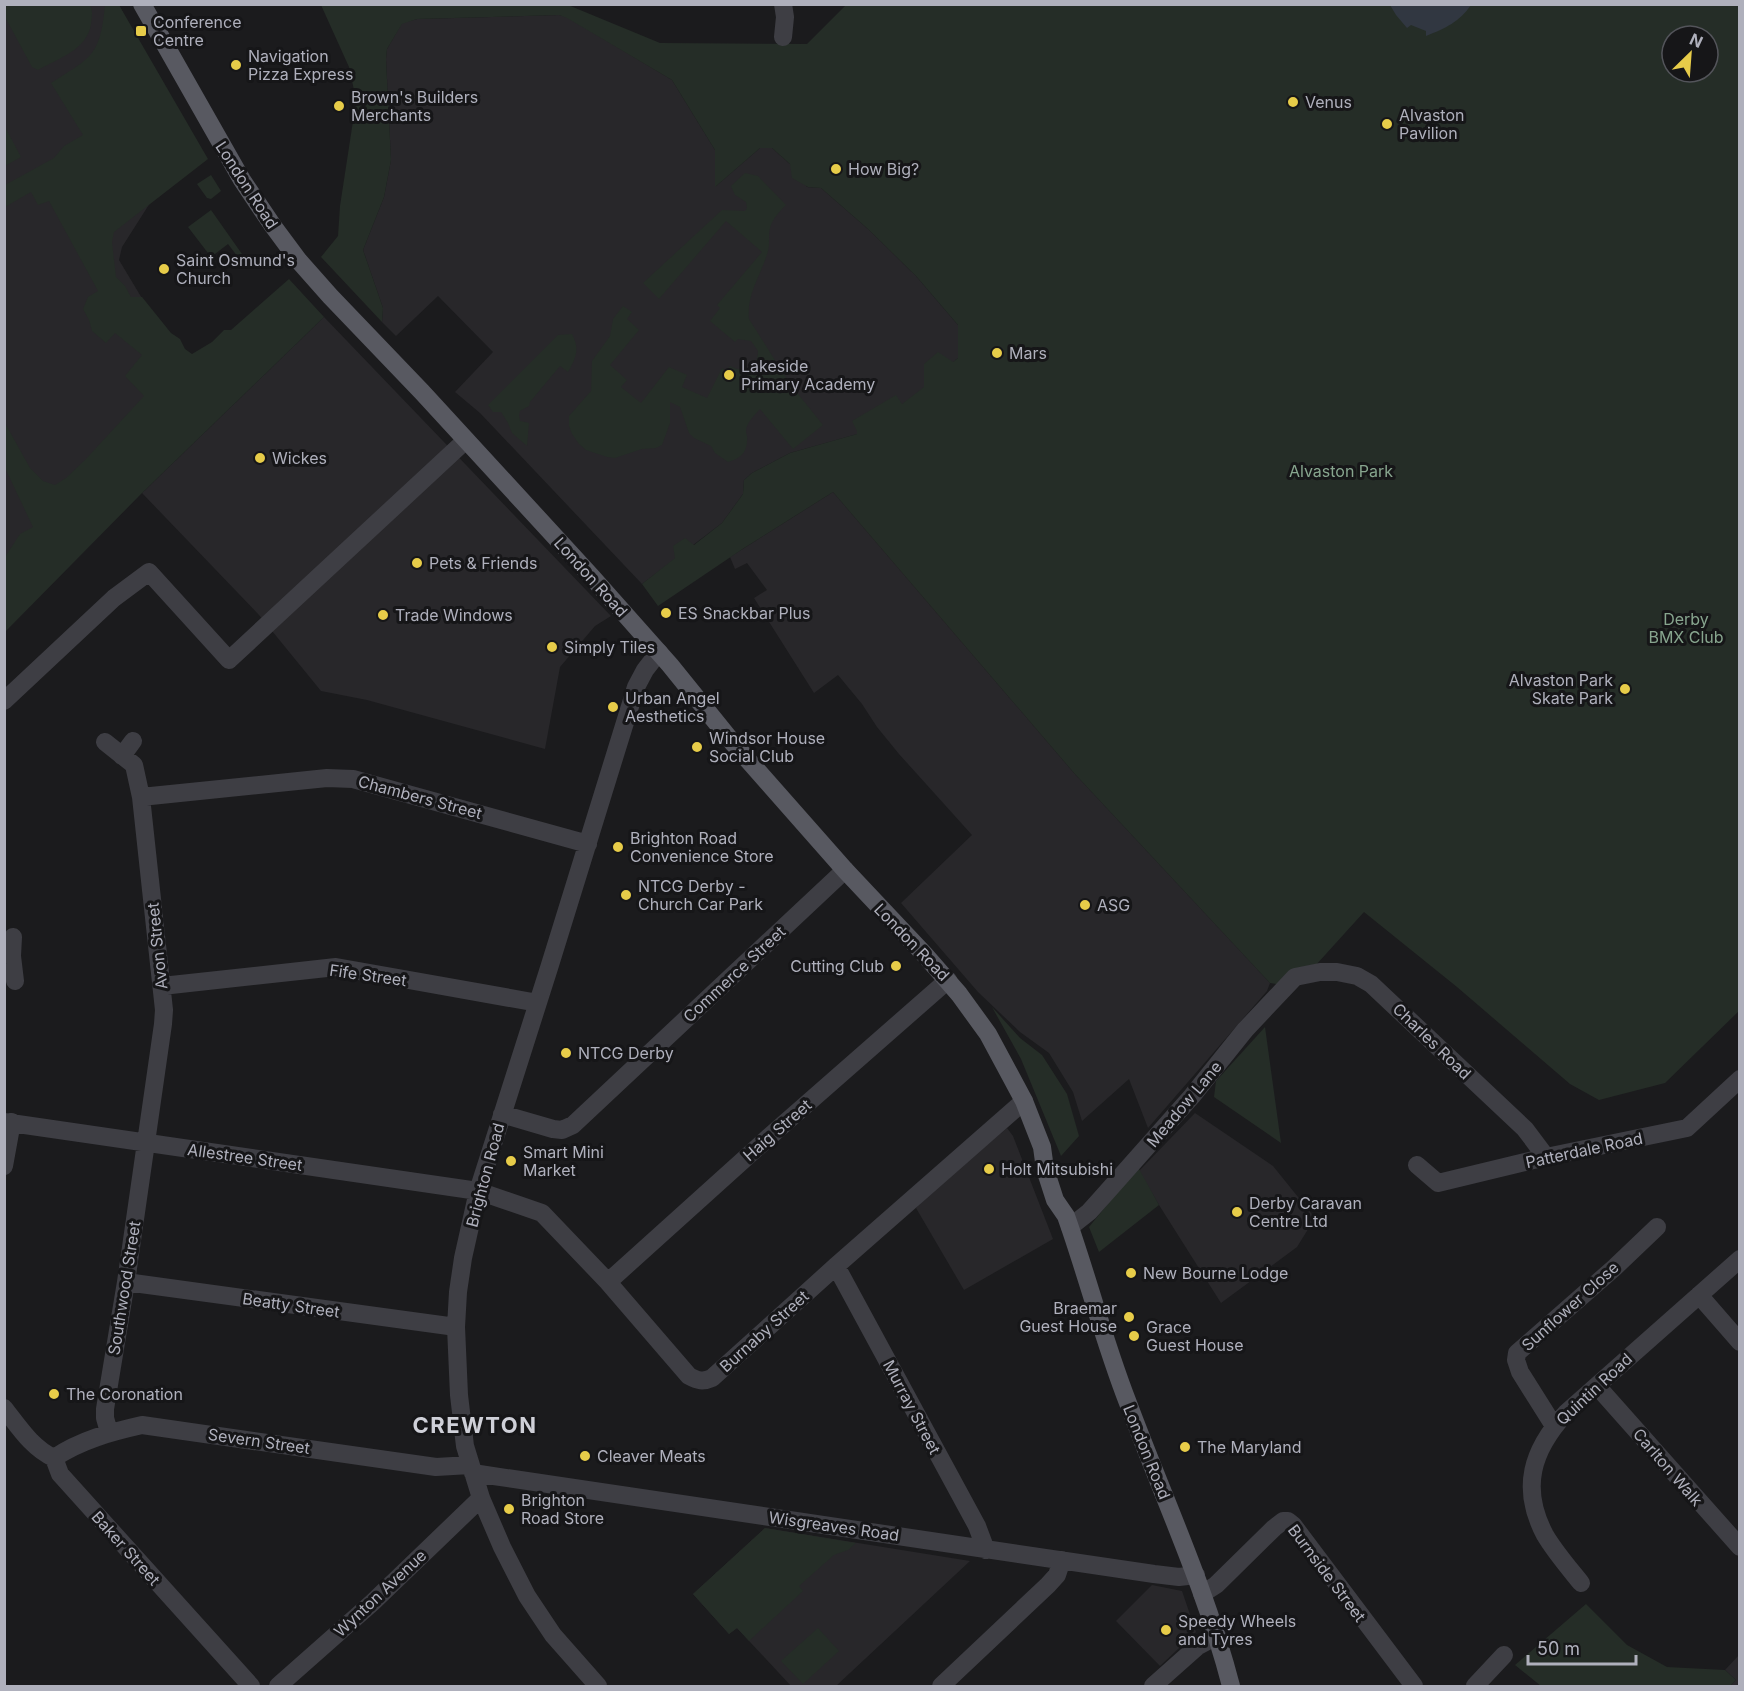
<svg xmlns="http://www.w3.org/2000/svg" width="1744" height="1691" viewBox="0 0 1744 1691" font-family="Inter,sans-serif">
  <rect width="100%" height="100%" fill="#1b1b1d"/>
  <path fill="#28272a" d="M5,5H119L134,34L150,203L122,247L119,260L188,375L5,567Z
    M559,15L567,17L672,80L715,150L716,186L760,148H772L790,164L807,187L821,188L868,229L916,276L958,325V358L917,394L861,433L790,453L752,473L744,480L743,494L722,523L642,584L480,413L455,392L493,352L438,296L396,336L382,322L383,308L363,250L384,197L391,160L386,59L387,49L402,23L417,19Z
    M324,317L611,616L595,626L560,667L545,749L367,700L321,691L259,615L142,493Z
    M833,492L1074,773L1270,983L1267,991L1148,1128L1129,1079L1082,1121L1073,1092L1049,1053L1020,1032L978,992L901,903L972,835L899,754L877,727L862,704L838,675L814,693L754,598L767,590L747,563L735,569L730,557Z
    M1195,1113L1273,1166L1315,1218L1297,1247L1221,1303L1159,1205L1139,1171Z
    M1007,1128L1013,1136L1053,1239L964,1290L916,1208L926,1197Z
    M765,1528L970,1561L836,1686H791L737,1628L729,1634L693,1594Z
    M1152,1585L1182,1591L1196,1632L1160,1666L1116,1621Z
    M1739,1655V1686H1730L1736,1680L1725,1670Z"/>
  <path fill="#252d27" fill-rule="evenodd" d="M847,4L1739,5V1011L1665,1083L1599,1100L1570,1084L1457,987L1364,912L1296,987L1270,983L1074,773L833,492L744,548L658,606L642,584L675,558L673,546L685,538L694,545L722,523L743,494L744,480L752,473L790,453L857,434V431L852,421L896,395L902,404L924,387V364L938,352L953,362L958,358V325L916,276L868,229L821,188L808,187L792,178L790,164L772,148H760L715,187V150L672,80L567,18L559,15L417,19L402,24L387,49L386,59L391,160L384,197L363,250L383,308L382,322L321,257L338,236L340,206L355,108L354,90L349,67L321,5H568L660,43L807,44ZM1672,36H1708V72H1672Z
    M6,5H90C93,11 92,16 91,24C87,50 59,58 38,70L32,67L5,17Z
    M105,5H119L208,159L114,232L112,242L116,277L125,286L131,297H142L171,333L180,339L185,349L192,354L212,342L224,330H231L289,279L324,317L142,493L5,632V557L20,534L33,527L5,468V423L30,468L43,481L55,485L66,478L85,460L144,396L125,376L142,355L115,333L106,343L92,331L89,320L83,309L88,297L98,291L49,201L38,205L31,192L5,207V185L54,158L64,146L83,135L51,83C92,57 100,56 105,5Z
    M5,127L21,157L5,166H4Z
    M745,173L758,176L786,205C780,211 772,219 770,228C768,235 770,244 768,251C762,274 746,294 749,319L790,384L823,425L793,449L760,409C755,415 746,423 746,431C746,434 748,437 747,441C747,453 739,459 728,462L715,453L711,446L694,438L689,433L680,407L670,402V423L662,445L656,448L642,449L615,458L607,457L586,450L579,444L572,434L569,426V416L591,391L592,361L610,336L613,319L623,306L632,312L627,319L639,330L610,365L627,380L621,387L641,403L669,367L687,375L682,387L707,398L722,368L726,371L730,366C745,374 758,368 758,351L751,341L738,339L735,342L710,321L720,308L717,305L762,252L726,221L659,299L643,283L722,210L745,211L747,208L746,202L735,195L731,186Z
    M211,175L221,191L211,199L207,198L197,184Z
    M211,210L242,254L244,265L228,244L211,257L188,227Z
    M572,334C580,349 576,358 568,372L560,366L530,402L529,406L520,411L519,415L520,421L529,423L527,446L512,433L508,423L501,412H493L488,405L558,335Z
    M992,1007L1020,1038L1042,1055L1067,1094L1079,1136L1061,1156L1021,1059Z
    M1265,1027L1281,1143L1214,1097L1216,1081Z
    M1138,1167L1159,1205L1099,1252L1089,1227Z
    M765,1528L856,1543L848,1550L834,1555L799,1586L803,1591L749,1641L737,1628L729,1634L693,1594Z
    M1586,1604L1627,1645L1667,1667L1725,1670L1736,1680L1730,1686H1541L1515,1665Z
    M818,1628L839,1651L803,1684L781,1661Z"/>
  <path fill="#313741" d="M1390,5H1471C1459,22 1446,28 1426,36V31L1411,25L1407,28L1396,15Z"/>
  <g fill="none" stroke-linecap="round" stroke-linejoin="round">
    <path stroke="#3e3e44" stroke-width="18" d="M783,37L785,17L783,4
      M4,701L114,598L149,572L229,660L466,440
      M105,742L134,765L141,797L164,1010L163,1024L126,1282L105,1409V1418L109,1432
      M122,756L133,741
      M141,797L327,778L353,779L588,844
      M4,954L12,956L15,981
      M12,956L13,937
      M162,986L336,967L538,1003
      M502,1114L553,1129L562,1130L573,1125L845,870
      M4,1122L478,1191L542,1213L608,1282L689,1376C698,1381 703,1382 712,1378L836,1266L1024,1101
      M1417,1165L1438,1183L1546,1157L1687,1128L1740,1079
      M4,1166L12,1122
      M1070,1227L1089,1212L1106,1193L1192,1096L1245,1030L1295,977L1320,972H1337L1357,976L1371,984L1525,1129L1546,1157
      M836,1266L977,1526L986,1550
      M126,1282L456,1327
      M608,1282L769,1137L948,980
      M1699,1295L1740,1342
      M1597,1386L1740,1547
      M4,1408C19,1427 32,1448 54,1458L60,1474L251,1686
      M1554,1426L1520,1372L1516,1360L1517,1353L1614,1268L1657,1227
      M54,1458C81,1440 111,1432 142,1425L436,1467L470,1465
      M473,1473L1154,1574L1179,1577L1196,1575
      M1581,1583C1569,1568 1555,1552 1545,1535C1520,1488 1532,1450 1566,1413L1740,1259
      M1202,1594L1216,1585L1274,1528L1283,1521H1288L1293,1525L1414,1686
      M278,1686L373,1602L481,1498
      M598,1686L553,1635L527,1596L502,1547L481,1498L465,1446L459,1395L456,1327L458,1292L463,1258L478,1191L549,968L636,687L645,670L659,652
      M941,1686L1048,1585L1057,1575L1062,1560
      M1153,1686L1198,1646L1217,1636
      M1475,1686L1504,1655"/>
    <path stroke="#585961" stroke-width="18" d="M142,4L242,180L273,226L299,261L330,296L422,392L592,577L670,665L733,743L845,870L925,955L959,994L988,1034L1024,1101L1042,1147L1045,1169L1055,1200L1066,1216C1088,1278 1104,1342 1128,1403C1163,1497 1206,1589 1231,1686"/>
  </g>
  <g fill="#e7cc49" stroke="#161618" stroke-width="2">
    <rect x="135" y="25" width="12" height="12" rx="3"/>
    <circle cx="236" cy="65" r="6"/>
    <circle cx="1293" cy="102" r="6"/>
    <circle cx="339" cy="106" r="6"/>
    <circle cx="1387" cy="124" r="6"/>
    <circle cx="836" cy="169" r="6"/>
    <circle cx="164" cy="269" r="6"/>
    <circle cx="997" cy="353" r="6"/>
    <circle cx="729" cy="375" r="6"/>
    <circle cx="260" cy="458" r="6"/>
    <circle cx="417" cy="563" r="6"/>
    <circle cx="666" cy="613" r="6"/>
    <circle cx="383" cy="615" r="6"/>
    <circle cx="552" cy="647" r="6"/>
    <circle cx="1625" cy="689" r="6"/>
    <circle cx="613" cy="707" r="6"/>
    <circle cx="697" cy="747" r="6"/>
    <circle cx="618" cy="847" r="6"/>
    <circle cx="626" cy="895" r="6"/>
    <circle cx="1085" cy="905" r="6"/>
    <circle cx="896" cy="966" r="6"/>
    <circle cx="566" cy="1053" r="6"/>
    <circle cx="511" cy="1161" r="6"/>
    <circle cx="989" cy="1169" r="6"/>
    <circle cx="1237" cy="1212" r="6"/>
    <circle cx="1131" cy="1273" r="6"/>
    <circle cx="1129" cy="1317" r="6"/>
    <circle cx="1134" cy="1336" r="6"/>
    <circle cx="54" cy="1394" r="6"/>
    <circle cx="1185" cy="1447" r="6"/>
    <circle cx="585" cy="1456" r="6"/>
    <circle cx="509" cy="1509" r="6"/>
    <circle cx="1166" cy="1630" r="6"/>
  </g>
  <g text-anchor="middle" stroke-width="6" stroke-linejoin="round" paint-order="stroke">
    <g font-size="16" fill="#afb0bc" stroke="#161618" text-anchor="start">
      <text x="153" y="28">Conference<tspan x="153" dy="18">Centre</tspan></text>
      <text x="248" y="62">Navigation<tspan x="248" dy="18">Pizza Express</tspan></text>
      <text x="351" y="103">Brown's Builders<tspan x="351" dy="18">Merchants</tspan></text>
      <text x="1305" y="108">Venus</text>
      <text x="1399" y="121">Alvaston<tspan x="1399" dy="18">Pavilion</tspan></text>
      <text x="848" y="175">How Big?</text>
      <text x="176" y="266">Saint Osmund's<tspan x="176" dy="18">Church</tspan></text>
      <text x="1009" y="359">Mars</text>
      <text x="741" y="372">Lakeside<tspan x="741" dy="18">Primary Academy</tspan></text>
      <text x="272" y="464">Wickes</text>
      <text x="429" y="569">Pets &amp; Friends</text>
      <text x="678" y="619">ES Snackbar Plus</text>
      <text x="395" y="621">Trade Windows</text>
      <text x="564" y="653">Simply Tiles</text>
      <text x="1613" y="686" text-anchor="end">Alvaston Park<tspan x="1613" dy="18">Skate Park</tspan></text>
      <text x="625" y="704">Urban Angel<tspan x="625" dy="18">Aesthetics</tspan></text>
      <text x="709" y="744">Windsor House<tspan x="709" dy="18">Social Club</tspan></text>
      <text x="630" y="844">Brighton Road<tspan x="630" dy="18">Convenience Store</tspan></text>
      <text x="638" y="892">NTCG Derby -<tspan x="638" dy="18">Church Car Park</tspan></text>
      <text x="1097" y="911">ASG</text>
      <text x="884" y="972" text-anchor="end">Cutting Club</text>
      <text x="578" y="1059">NTCG Derby</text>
      <text x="523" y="1158">Smart Mini<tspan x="523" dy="18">Market</tspan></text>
      <text x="1001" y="1175">Holt Mitsubishi</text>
      <text x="1249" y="1209">Derby Caravan<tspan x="1249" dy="18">Centre Ltd</tspan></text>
      <text x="1143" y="1279">New Bourne Lodge</text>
      <text x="1117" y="1314" text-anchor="end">Braemar<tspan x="1117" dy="18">Guest House</tspan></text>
      <text x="1146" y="1333">Grace<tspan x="1146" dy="18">Guest House</tspan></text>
      <text x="66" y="1400">The Coronation</text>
      <text x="1197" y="1453">The Maryland</text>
      <text x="597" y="1462">Cleaver Meats</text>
      <text x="521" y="1506">Brighton<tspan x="521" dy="18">Road Store</tspan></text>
      <text x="1178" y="1627">Speedy Wheels<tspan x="1178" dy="18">and Tyres</tspan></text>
    </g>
    <g font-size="16" fill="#afb0bc" stroke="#161618">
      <text transform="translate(247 185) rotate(57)" y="6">London Road</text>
      <text transform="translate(591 577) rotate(48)" y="6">London Road</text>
      <text transform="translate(420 797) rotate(15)" y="6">Chambers Street</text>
      <text transform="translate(912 942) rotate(46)" y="6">London Road</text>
      <text transform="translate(157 946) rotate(-96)" y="6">Avon Street</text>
      <text transform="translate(734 974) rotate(-43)" y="6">Commerce Street</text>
      <text transform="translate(368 975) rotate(8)" y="6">Fife Street</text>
      <text transform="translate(1432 1041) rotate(44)" y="6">Charles Road</text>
      <text transform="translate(1184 1104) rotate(-50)" y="6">Meadow Lane</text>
      <text transform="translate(777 1130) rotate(-41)" y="6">Haig Street</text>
      <text transform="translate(1584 1150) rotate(-12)" y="6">Patterdale Road</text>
      <text transform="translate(245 1157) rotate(8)" y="6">Allestree Street</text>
      <text transform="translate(485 1175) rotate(-75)" y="6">Brighton Road</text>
      <text transform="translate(124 1288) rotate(-81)" y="6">Southwood Street</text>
      <text transform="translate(291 1305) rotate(8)" y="6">Beatty Street</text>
      <text transform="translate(1570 1306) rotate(-42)" y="6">Sunflower Close</text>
      <text transform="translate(764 1331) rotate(-42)" y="6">Burnaby Street</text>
      <text transform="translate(1594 1389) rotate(-43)" y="6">Quintin Road</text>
      <text transform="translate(912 1407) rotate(62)" y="6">Murray Street</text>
      <text transform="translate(259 1441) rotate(8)" y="6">Severn Street</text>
      <text transform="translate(1147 1452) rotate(68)" y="6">London Road</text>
      <text transform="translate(1668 1467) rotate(49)" y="6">Carlton Walk</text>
      <text transform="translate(834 1526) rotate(8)" y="6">Wisgreaves Road</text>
      <text transform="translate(126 1548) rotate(48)" y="6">Baker Street</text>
      <text transform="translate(1327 1573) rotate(53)" y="6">Burnside Street</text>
      <text transform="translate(380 1593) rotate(-43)" y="6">Wynton Avenue</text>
    </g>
    <g font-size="16" fill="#87a58e" stroke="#161618">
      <text x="1341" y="477">Alvaston Park</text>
      <text x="1686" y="625">Derby<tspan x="1686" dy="18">BMX Club</tspan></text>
    </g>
    <g font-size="22" font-weight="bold" letter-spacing="1.5" fill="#cfd0d8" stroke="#161618">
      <text x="475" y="1433">CREWTON</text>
    </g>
  </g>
  <rect width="1744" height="1691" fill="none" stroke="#afb0bc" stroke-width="12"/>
  <g transform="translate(1690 54) rotate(25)"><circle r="28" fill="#161618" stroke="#53545a" stroke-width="1.5"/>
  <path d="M0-4.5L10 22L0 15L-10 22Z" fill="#e7cc49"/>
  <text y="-9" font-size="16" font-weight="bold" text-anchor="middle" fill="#afb0bc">N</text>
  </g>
  <path d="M1528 1655v9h108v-9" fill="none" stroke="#afb0bc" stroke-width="3"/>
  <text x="1537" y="1655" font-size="18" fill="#afb0bc" stroke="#161618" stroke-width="4.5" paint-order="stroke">50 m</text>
</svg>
